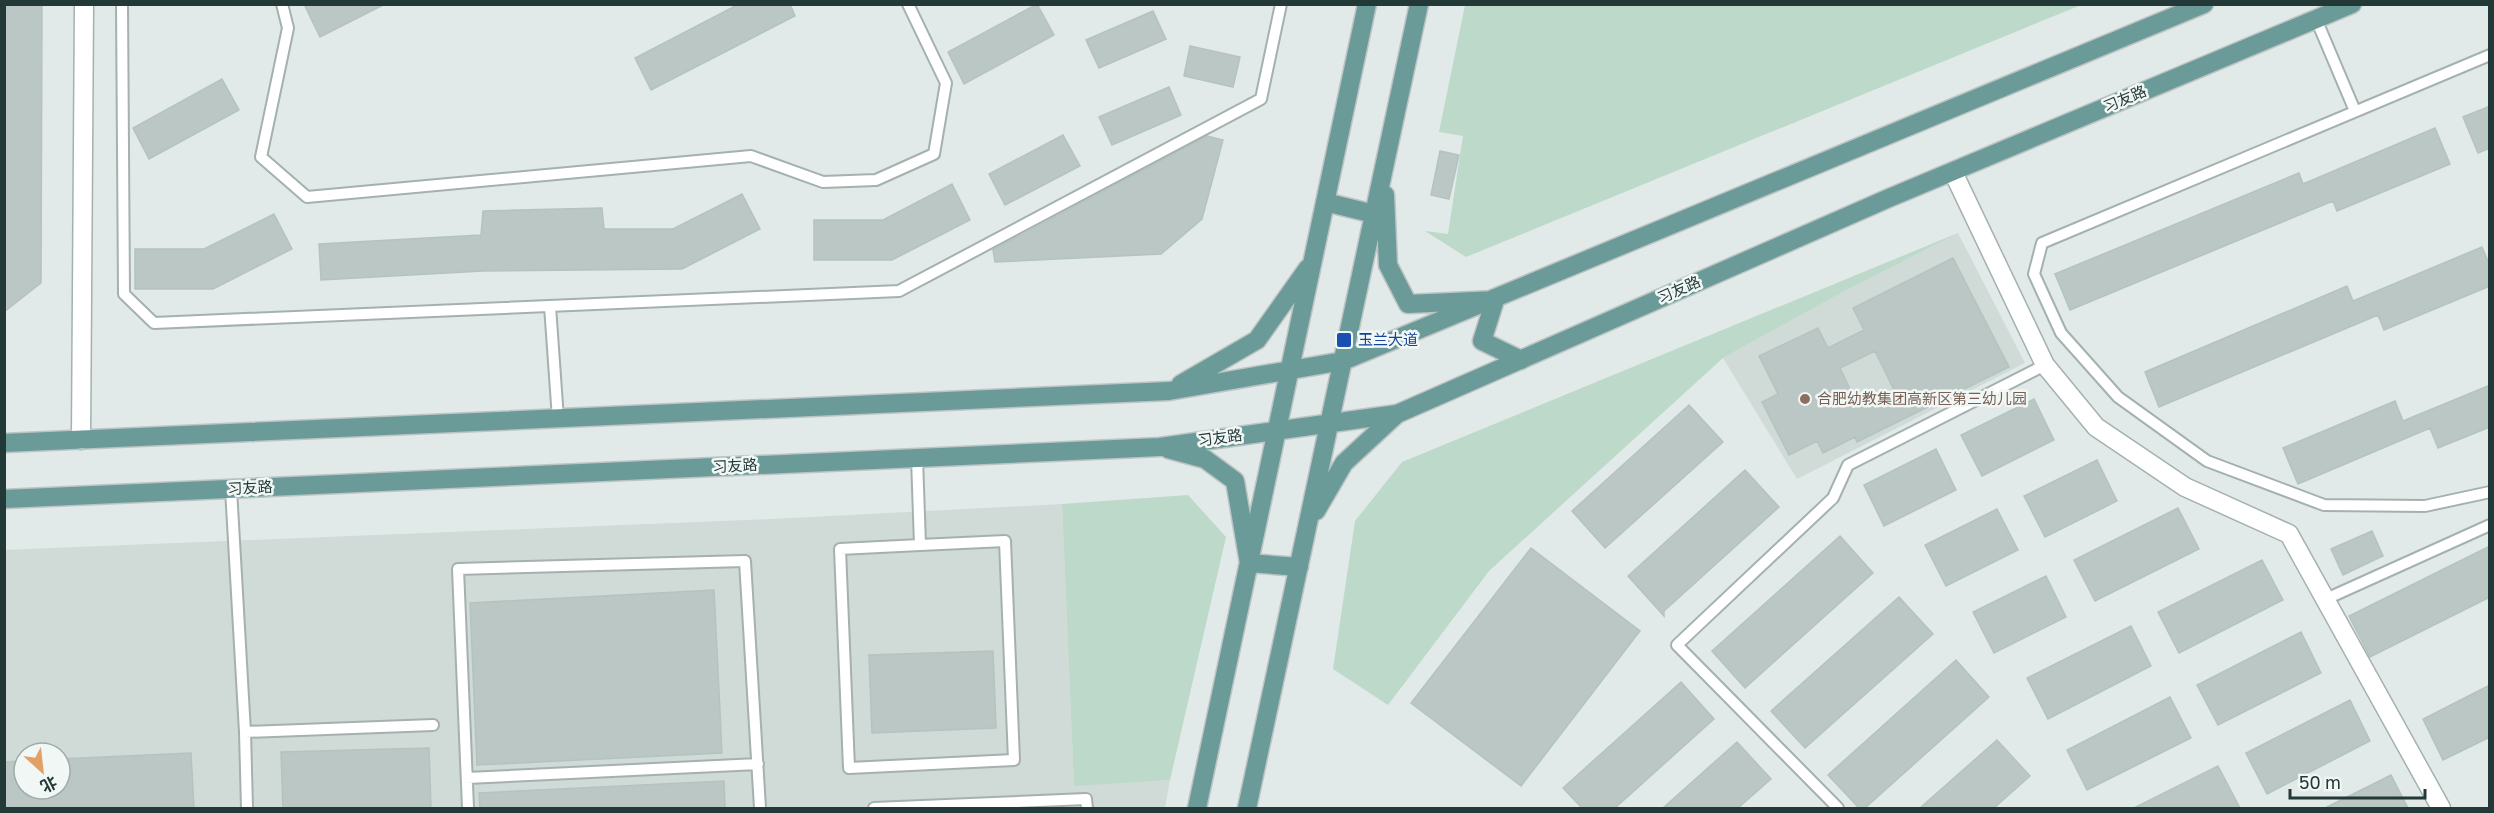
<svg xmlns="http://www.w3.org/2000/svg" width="2494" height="813" viewBox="0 0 2494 813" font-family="'Golos Text','Noto Sans SC',sans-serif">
  <rect width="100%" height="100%" fill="#e1eae8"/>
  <path fill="#d0dad7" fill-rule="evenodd" d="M1958,233L2025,363L1797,479L1723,358L1841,293Z
    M1062,504L1074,785L1170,780L1165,808H5L4,550L772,519ZM24,753H60V789H24Z"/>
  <path fill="#bcd9ca" d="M1465,5V4L2081,5L1466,257L1425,231L1448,234L1463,136L1439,132Z
    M1958,233L1841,293L1723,358L1489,571L1388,705L1333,669L1355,521L1402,462Z
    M1188,495L1226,537L1170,780L1074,786L1062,504Z"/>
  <path fill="#bac7c5" stroke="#b4c3c0" stroke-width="1.5" fill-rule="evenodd" d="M4,4H42L41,283L4,312Z
    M304,4H385L320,37Z
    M739,4H790L795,16L651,90L635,58Z
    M1037,4L1054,35L964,84L948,52Z
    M1153,11L1166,39L1099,68L1086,40Z
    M1190,46L1240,57L1233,87L1184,76Z
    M222,79L239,110L149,159L133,128Z
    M1169,87L1181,115L1112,145L1099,117Z
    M2490,106V148L2478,153L2463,117Z
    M2435,128L2450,164L2337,211L2333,201L2070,310L2055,274L2299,173L2303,184Z
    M1063,135L1080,166L1005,205L989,174Z
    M1207,136L1223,140L1202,219L1161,254L995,262L993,250Z
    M1440,151L1459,155L1449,199L1431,195Z
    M952,184L970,220L892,260H814V220H883Z
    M742,194L760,229L682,269L483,271L321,280L319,244L481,235L483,211L602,208L604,229H673Z
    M274,214L292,249L213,289H135V249H204Z
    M2482,247L2490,266V286L2384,330L2378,315L2159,407L2145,372L2347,286L2353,301Z
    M1953,258L2009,367L1857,442L1855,437L1823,453L1817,441L1789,455L1762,402L1778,394L1759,356L1818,328L1828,348L1864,330L1853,308ZM1875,351L1894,390L1859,408L1840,368Z
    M2490,385V427L2438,448L2430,428L2298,484L2283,448L2395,401L2403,421Z
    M2034,399L2054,440L1982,476L1961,435Z
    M1689,405L1723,442L1605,548L1572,511Z
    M1936,449L1956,490L1884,526L1864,485Z
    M2097,460L2117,501L2045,537L2024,496Z
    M1745,470L1779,507L1664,611V616L1628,576Z
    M2178,508L2199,549L2095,601L2074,560Z
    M1997,509L2018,550L1946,586L1925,545Z
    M2372,531L2383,556L2343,575L2331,549Z
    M1840,536L1873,573L1745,688L1712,651Z
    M2490,546V597L2370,657L2349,616Z
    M1531,548L1640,631L1521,786L1411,703Z
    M2262,560L2283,600L2179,653L2158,612Z
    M2046,576L2066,617L1994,653L1973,612Z
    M714,590L722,753L477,765L470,603Z
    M1899,597L1933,634L1805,748L1771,711Z
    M2131,626L2151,666L2048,719L2027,678Z
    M2301,632L2321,673L2218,725L2197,685Z
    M993,651L996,728L872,733L869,655Z
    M1956,660L1989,697L1865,808H1859L1828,775Z
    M1681,682L1714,719L1615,808H1582L1563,788Z
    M2490,685V737L2443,760L2423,719Z
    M2170,697L2191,738L2087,790L2067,750Z
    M2350,700L2370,741L2267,794L2246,753Z
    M1997,740L2030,776L1994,808H1920Z
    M1737,742L1771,779L1738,808H1663Z
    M429,748L431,808H283L281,752Z
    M191,753L194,808H4V762L24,761V789H60V759Z
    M2218,766L2240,808H2134Z
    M2391,775L2408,808H2325Z
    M724,781L725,808H480L479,793Z"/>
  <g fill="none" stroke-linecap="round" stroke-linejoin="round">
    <defs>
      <path id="service" d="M122,4L124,294L154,323L899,291L1261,99L1281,4
        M282,4L288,28L261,157L307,197L751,156L823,182L876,180L934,154L946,83L908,4
        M2316,19L2355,111
        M2490,55L2042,243L2034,274L2061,333L2118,397L2207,461L2324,505L2425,506L2490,492
        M550,306L558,419
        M917,458L920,545L840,549L849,768L1014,760L1005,541L920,545
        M231,489L245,732
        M2326,599L2490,525
        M467,778L758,764
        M247,808L245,732L433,725
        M468,808L458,569L745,561L760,808
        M874,808L1086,799L1087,808
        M1838,808L1677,645L1833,498L1848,465L2045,365"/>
      <path id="minor" d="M1953,172L2045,365L2096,427L2185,487L2289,534L2441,808
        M81,440L84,4"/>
      <path id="primary" d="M1385,195L1388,265L1408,304L1495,300L1482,341L1521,360
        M1325,202L1374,214
        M1181,384L1257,340L1308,268
        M4,443L1169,391L1343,361L2204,4
        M1168,449L1205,459L1235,481L1249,563L1299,567
        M4,499L1160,447L1397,414L1889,198L2352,4
        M1316,511L1344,463L1397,414
        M1197,808L1367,4
        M1247,808L1419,4"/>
    </defs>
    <use href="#service" stroke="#a4b1b0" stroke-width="14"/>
    <use href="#minor" stroke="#a4b1b0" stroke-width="21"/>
    <use href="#primary" stroke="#bdc4c3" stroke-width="21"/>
    <use href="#service" stroke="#fff" stroke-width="10"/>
    <use href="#minor" stroke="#fff" stroke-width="18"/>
    <use href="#primary" stroke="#6a9b99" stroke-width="18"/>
  </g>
  <rect fill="#1a4fb4" stroke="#f1f7f5" stroke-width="2" x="1336" y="332" width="16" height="16" rx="3"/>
  <circle fill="#8d6e63" stroke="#f1f7f5" stroke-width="2" cx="1805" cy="399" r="6"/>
  <g text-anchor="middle" stroke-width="5" stroke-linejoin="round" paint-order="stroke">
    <g font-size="15" fill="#233938" stroke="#f1f7f5">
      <text transform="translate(2125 99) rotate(-23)" y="5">习友路</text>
      <text transform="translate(1679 290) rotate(-24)" y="5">习友路</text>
      <text transform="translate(1220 438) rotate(-8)" y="5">习友路</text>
      <text transform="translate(735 466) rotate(-3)" y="5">习友路</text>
      <text transform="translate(250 488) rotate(-3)" y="5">习友路</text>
    </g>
    <g font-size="15" fill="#164399" stroke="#f1f7f5" text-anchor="start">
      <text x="1358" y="345">玉兰大道</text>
    </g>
    <g font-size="15" fill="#785e54" stroke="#f1f7f5" text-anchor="start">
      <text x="1817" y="404">合肥幼教集团高新区第三幼儿园</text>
    </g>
  </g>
  <rect width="2494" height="813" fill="none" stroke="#233938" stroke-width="12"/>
  <g transform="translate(42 771) rotate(153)"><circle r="28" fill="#f1f7f5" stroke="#9faba9" stroke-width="1.5"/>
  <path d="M0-4.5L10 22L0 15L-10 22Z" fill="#e3a066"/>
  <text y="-9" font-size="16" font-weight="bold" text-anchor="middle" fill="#233938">北</text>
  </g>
  <path d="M2290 789v9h135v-9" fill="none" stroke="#233938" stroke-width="3"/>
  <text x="2299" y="789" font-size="18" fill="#233938" stroke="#f1f7f5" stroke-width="4.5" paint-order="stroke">50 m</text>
</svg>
